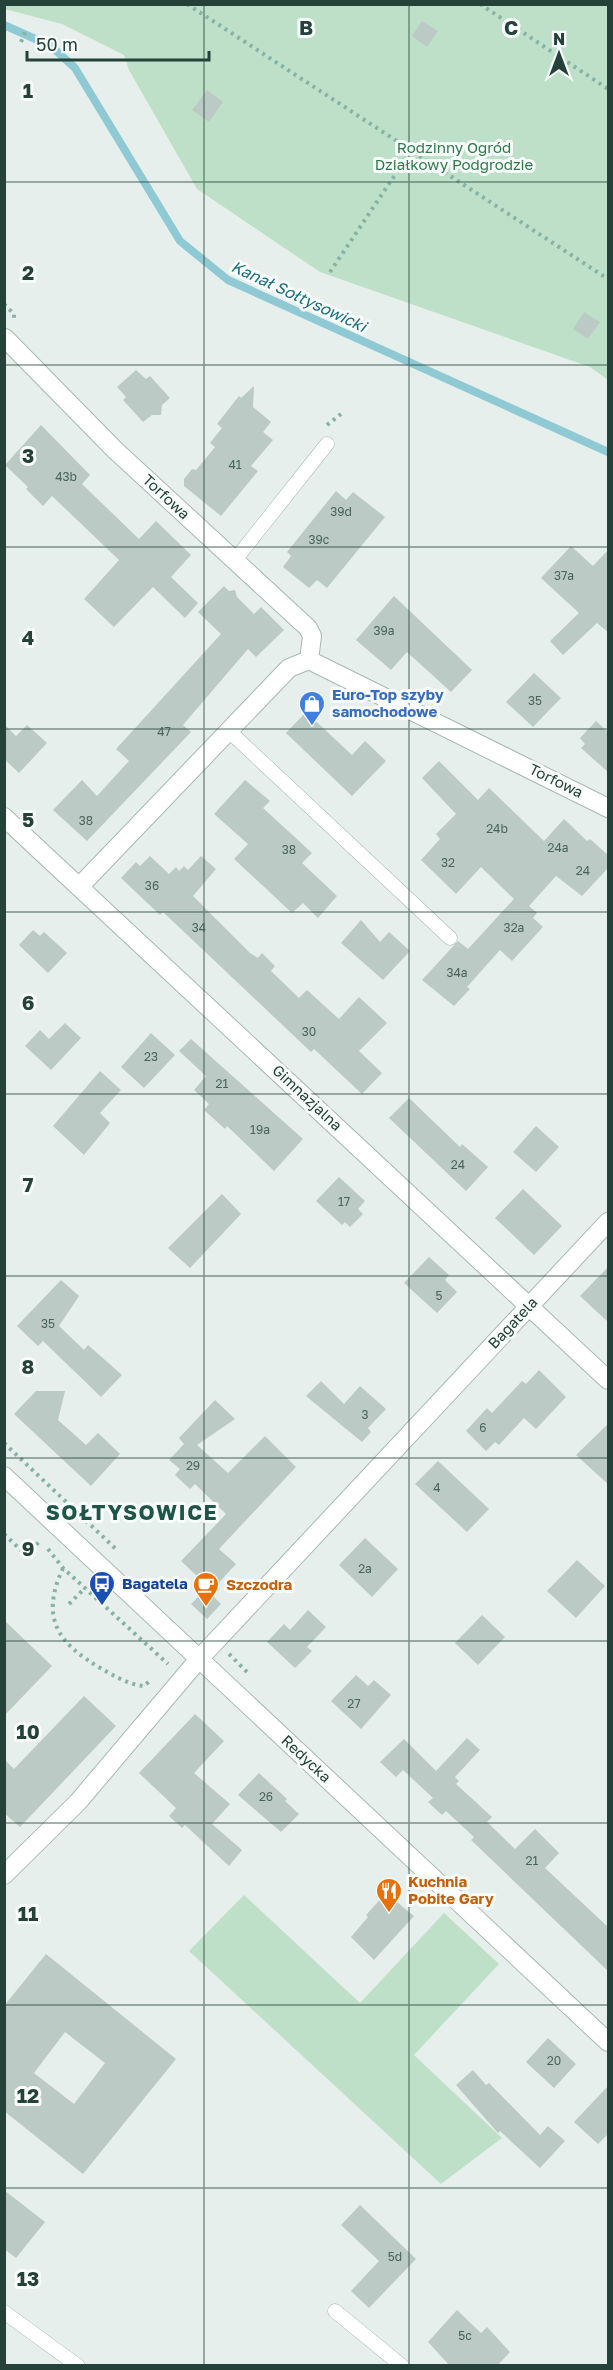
<svg xmlns="http://www.w3.org/2000/svg" width="613" height="2370" viewBox="0 0 613 2370" font-family="'Golos Text',sans-serif">
  <rect width="100%" height="100%" fill="#e6efeb"/>
  <path fill="#bfe0c8" d="M4,5H608V380L590,367L320,272L197,189L129,70L124,55L62,24L5,9Z
    M244,1895L360,2003L444,1913L499,1964L414,2055L502,2138L441,2184L189,1951Z"/>
  <g fill="none" stroke-linecap="round" stroke-linejoin="round">
    <path stroke="#8ec9d4" stroke-width="8" d="M4,25L51,46L75,68L180,241L228,280L608,452"/>
  </g>
  <path fill="#bbcac4" fill-rule="evenodd" d="M422,21L438,31L427,47L412,36Z
    M207,90L223,102L209,122L192,110Z
    M584,312L600,322L588,339L573,329Z
    M136,370L146,379L150,376L170,398L162,405L161,415H152L143,422L123,400L126,397L117,387Z
    M254,386L253,407L271,422L263,432L273,440L251,466L258,471L221,516L184,486V479L192,469L196,470L215,447L210,443L222,428L217,424L239,396L241,398Z
    M41,425L90,475L82,484L139,539L156,521L191,555L171,577L198,603L185,618L153,587L114,627L84,599L119,560L52,496L43,506L26,489L28,487L5,465Z
    M336,491L346,500L353,492L385,517L327,588L317,580L309,588L283,567L291,556L287,552Z
    M571,546L593,566L609,549V633L597,623L563,655L550,641L579,613L541,578Z
    M224,586L229,591L235,590L237,597L254,614L261,607L284,630L256,657L248,649L183,725L191,732L87,841L53,810L82,780L97,796L129,761L116,749L221,634L198,612Z
    M394,596L472,670L451,692L407,652L391,670L356,640Z
    M534,673L561,698L533,727L506,702Z
    M306,712L352,755L365,741L386,761L352,796L286,733Z
    M596,721L609,733V773L581,748L585,744L580,738Z
    M4,724L16,736L27,725L47,743L19,773L4,759Z
    M439,761L478,800L489,788L544,841L564,819L587,841L590,839L609,856V867L582,896L556,876L529,906L537,913L533,918L543,927L512,961L500,950L467,987L470,989L454,1006L422,980L458,941L468,949L514,899L481,867L456,894L421,860L440,839L436,834L456,814L422,778Z
    M245,780L270,801L263,808L312,853L302,863L337,896L318,918L303,903L292,913L234,859L248,844L214,814Z
    M150,856L169,874L176,867L179,871L184,866L188,870L201,856L216,869L193,896L250,953L258,958L262,953L275,966L271,971L299,998L307,990L339,1019L359,997L387,1023L359,1051L382,1073L362,1094L314,1049L311,1052L163,912L160,915L121,878L136,862L140,866Z
    M361,920L380,942L389,932L410,951L383,980L341,943Z
    M33,930L40,936L44,932L67,953L48,973L19,945Z
    M65,1023L81,1038L51,1070L25,1046L40,1030L49,1039Z
    M151,1033L175,1055L144,1088L121,1067Z
    M191,1039L303,1139L274,1171L227,1126L225,1129L204,1110L209,1104L194,1090L206,1076L179,1051Z
    M100,1071L121,1090L100,1113L110,1123L84,1155L53,1126Z
    M409,1098L460,1147L462,1144L488,1167L466,1191L389,1118Z
    M536,1126L559,1147L536,1172L513,1152Z
    M339,1177L365,1201L358,1209L363,1214L350,1227L345,1222L342,1225L316,1201Z
    M523,1189L562,1226L534,1255L495,1218Z
    M222,1194L241,1214L190,1268L168,1248Z
    M429,1257L449,1275L445,1280L457,1292L437,1313L404,1283Z
    M609,1266V1323L580,1296Z
    M61,1280L79,1296L59,1326L84,1350L88,1345L122,1375L101,1397L43,1341L38,1346L17,1326Z
    M539,1370L566,1397L536,1429L524,1418L499,1445L495,1442L486,1451L466,1431L487,1408L492,1413L522,1381L526,1384Z
    M321,1381L344,1404L360,1386L386,1409L368,1428L371,1432L362,1442L306,1396Z
    M36,1391H65L58,1420L86,1445L98,1433L120,1454L91,1486L14,1414Z
    M215,1400L235,1419L197,1445L228,1473L265,1436L296,1467L219,1549L236,1564L212,1590L181,1561L226,1514L195,1484L190,1489L175,1475L180,1469L169,1460L184,1444L179,1438Z
    M609,1423V1485L576,1455Z
    M438,1461L489,1509L467,1532L415,1484Z
    M365,1538L398,1569L372,1597L339,1565Z
    M577,1560L605,1586L576,1618L547,1591Z
    M206,1589L221,1604L207,1619L191,1604Z
    M308,1610L326,1627L307,1647L312,1651L295,1668L267,1642L284,1624L290,1630Z
    M482,1615L505,1637L478,1665L455,1643Z
    M4,1620L52,1666L4,1716Z
    M356,1675L368,1686L374,1680L391,1695L361,1729L331,1701Z
    M84,1696L116,1726L20,1827L4,1813V1759L14,1769Z
    M195,1714L224,1741L194,1773L230,1804L212,1824L242,1850L229,1866L185,1825L182,1828L169,1816L176,1808L139,1773Z
    M467,1738L480,1750L455,1777L459,1781L456,1784L492,1817L487,1822L515,1849L535,1829L559,1853L545,1868L609,1928V1972L471,1840L474,1837L446,1811L442,1815L428,1802L433,1798L403,1770L396,1777L380,1762L404,1739L436,1771Z
    M259,1773L287,1799L285,1801L299,1814L281,1832L238,1795Z
    M386,1893L414,1916L374,1960L351,1937L368,1917L366,1915Z
    M46,1954L176,2059L83,2174L4,2111V2006ZM65,2032L105,2063L74,2104L34,2073Z
    M548,2038L576,2064L554,2088L526,2062Z
    M473,2070L486,2085L489,2083L540,2135L548,2126L565,2141L540,2168L500,2131L498,2133L456,2085Z
    M609,2085V2133L598,2144L574,2122Z
    M4,2190L45,2222L16,2258L4,2249Z
    M360,2205L416,2259L369,2308L351,2291L379,2261L341,2225Z
    M457,2310L481,2333L487,2327L510,2352L497,2366H450L428,2342Z"/>
  <g fill="none" stroke-linecap="round" stroke-linejoin="round">
    <defs>
      <path id="service" d="M235,560L327,444
        M230,732L450,938
        M335,2311L402,2366
        M4,2312L78,2366"/>
      <path id="minor" d="M5,338L115,450L308,628L312,636L309,660
        M4,817L608,1380
        M79,887L289,668L309,660L608,808
        M4,1875L78,1802L199,1659L608,1222"/>
      <path id="tertiary" d="M4,1476L608,2042"/>
    </defs>
    <use href="#service" stroke="#a8b8b2" stroke-width="15"/>
    <use href="#minor" stroke="#a8b8b2" stroke-width="20"/>
    <use href="#tertiary" stroke="#a8b8b2" stroke-width="20"/>
    <path stroke="#86b3a5" stroke-width="4" stroke-dasharray="3 4.5" stroke-linecap="butt" d="M187,4L608,279
      M480,4L608,89
      M21,42L26,30
      M330,272L411,151
      M4,304L14,314V320
      M327,425L341,414
      M4,1443L118,1551
      M4,1534L26,1555L41,1540
      M48,1549L63,1568L168,1664
      M63,1568C40,1618 57,1643 102,1669C114,1676 130,1685 144,1686L152,1679
      M69,1604L85,1588
      M229,1654L247,1672"/>
    <use href="#service" stroke="#fff" stroke-width="14"/>
    <use href="#minor" stroke="#fff" stroke-width="18"/>
    <use href="#tertiary" stroke="#fff" stroke-width="18"/>
  </g>
  <path fill="none" stroke="#24423a" stroke-width="1.5" stroke-opacity="0.55" d="M204,4V2366M409,4V2366M4,182H608M4,365H608M4,547H608M4,729H608M4,912H608M4,1094H608M4,1276H608M4,1458H608M4,1641H608M4,1823H608M4,2005H608M4,2188H608"/>
  <defs>
    <symbol id="shop-pin" viewBox="-11 -11 22 30"><path d="M0 17L-7.5 6A9.5 9.5 0 1 1 7.5 6Z" fill="#3f7fe0" stroke="#f7fbf9"/><path d="M-5-2.5h2.3a2.7 3.5 0 0 1 5.4 0H5L5.5 6h-11ZM-1.5-2.5h3a1.5 2.3 0 0 0-3 0Z" fill="#fff"/></symbol>
    <symbol id="bus-pin" viewBox="-11 -11 22 30"><path d="M0 17L-7.5 6A9.5 9.5 0 1 1 7.5 6Z" fill="#1a4fb4" stroke="#f7fbf9"/><path d="M-5-6H5V4H4V6H2V4H-2V6H-4V4H-5ZM-3.5-4V0h7V-4ZM-3.5 1.2v1.5H-2V1.2ZM2 1.2v1.5H3.5V1.2Z" fill="#fff"/></symbol>
    <symbol id="cafe-pin" viewBox="-11 -11 22 30"><path d="M0 17L-7.5 6A9.5 9.5 0 1 1 7.5 6Z" fill="#e8710a" stroke="#f7fbf9"/><path d="M-5.5-4.5H6V0H3Q3 3.5 0 3.5H-2.5Q-5.5 3.5-5.5 0ZM3-3.2v2h1.7v-2ZM-6 4.5H4V6H-6Z" fill="#fff"/></symbol>
    <symbol id="restaurant-pin" viewBox="-11 -11 22 30"><path d="M0 17L-7.5 6A9.5 9.5 0 1 1 7.5 6Z" fill="#e8710a" stroke="#f7fbf9"/><path d="M-5-6h1v4h1v-4h1v4h1v-4h1v5L-1.5 .5V6h-2V.5L-5-1ZM5-6V6H3V1.5H1.5Q1.5-4 5-6Z" fill="#fff"/></symbol>
  </defs>
  <g fill-rule="evenodd">
    <use href="#shop-pin" x="297" y="689" width="30" height="40"/>
    <use href="#bus-pin" x="87" y="1569" width="30" height="40"/>
    <use href="#cafe-pin" x="191" y="1570" width="30" height="40"/>
    <use href="#restaurant-pin" x="374" y="1876" width="30" height="40"/>
  </g>
  <g text-anchor="middle" stroke-width="6" stroke-linejoin="round" paint-order="stroke">
    <g font-size="12" fill="#4a645c">
      <text x="235" y="469">41</text>
      <text x="66" y="481">43b</text>
      <text x="341" y="516">39d</text>
      <text x="319" y="544">39c</text>
      <text x="564" y="580">37a</text>
      <text x="384" y="635">39a</text>
      <text x="535" y="705">35</text>
      <text x="164" y="736">47</text>
      <text x="86" y="825">38</text>
      <text x="497" y="833">24b</text>
      <text x="558" y="852">24a</text>
      <text x="289" y="854">38</text>
      <text x="448" y="867">32</text>
      <text x="583" y="875">24</text>
      <text x="152" y="890">36</text>
      <text x="199" y="932">34</text>
      <text x="514" y="932">32a</text>
      <text x="457" y="977">34a</text>
      <text x="309" y="1036">30</text>
      <text x="151" y="1061">23</text>
      <text x="222" y="1088">21</text>
      <text x="260" y="1134">19a</text>
      <text x="458" y="1169">24</text>
      <text x="344" y="1206">17</text>
      <text x="439" y="1300">5</text>
      <text x="48" y="1328">35</text>
      <text x="365" y="1419">3</text>
      <text x="483" y="1432">6</text>
      <text x="193" y="1470">29</text>
      <text x="437" y="1492">4</text>
      <text x="365" y="1573">2a</text>
      <text x="354" y="1708">27</text>
      <text x="266" y="1801">26</text>
      <text x="532" y="1865">21</text>
      <text x="554" y="2065">20</text>
      <text x="395" y="2261">5d</text>
      <text x="465" y="2340">5c</text>
    </g>
    <g font-size="15" fill="#2d7a4b" stroke="#f7fbf9">
      <text x="454" y="153">Rodzinny Ogród<tspan x="454" dy="17">Działkowy Podgrodzie</tspan></text>
    </g>
    <g font-size="15" fill="#24423a" stroke="#f7fbf9">
      <text transform="translate(166 497) rotate(43)" y="5">Torfowa</text>
      <text transform="translate(556 781) rotate(26)" y="5">Torfowa</text>
      <text transform="translate(307 1098) rotate(43)" y="5">Gimnazjalna</text>
      <text transform="translate(513 1323) rotate(-47)" y="5">Bagatela</text>
      <text transform="translate(306 1759) rotate(43)" y="5">Redycka</text>
    </g>
    <g font-size="15" font-weight="bold" fill="#366cbe" stroke="#f7fbf9" text-anchor="start">
      <text x="332" y="700">Euro-Top szyby<tspan x="332" dy="17">samochodowe</tspan></text>
    </g>
    <g font-size="15" font-weight="bold" fill="#164399" stroke="#f7fbf9" text-anchor="start">
      <text x="122" y="1589">Bagatela</text>
    </g>
    <g font-size="15" font-weight="bold" fill="#c56008" stroke="#f7fbf9" text-anchor="start">
      <text x="226" y="1590">Szczodra</text>
      <text x="408" y="1887">Kuchnia<tspan x="408" dy="17">Pobite Gary</tspan></text>
    </g>
    <g font-size="16" font-style="italic" fill="#1c6f80" stroke="#f7fbf9">
      <text transform="translate(299 296) rotate(25)" y="6">Kanał Sołtysowicki</text>
    </g>
    <g font-size="21" font-weight="bold" letter-spacing="1.5" fill="#1f5548" stroke="#f7fbf9">
      <text x="132" y="1520">SOŁTYSOWICE</text>
    </g>
  </g>
  <g font-size="20" text-anchor="middle" font-weight="bold" fill="#24423a" stroke="#f7fbf9" stroke-width="6" stroke-linejoin="round" paint-order="stroke">
    <text x="306" y="35">B</text>
    <text x="511" y="35">C</text>
    <text x="28" y="98">1</text>
    <text x="28" y="280">2</text>
    <text x="28" y="463">3</text>
    <text x="28" y="645">4</text>
    <text x="28" y="827">5</text>
    <text x="28" y="1010">6</text>
    <text x="28" y="1192">7</text>
    <text x="28" y="1374">8</text>
    <text x="28" y="1556">9</text>
    <text x="28" y="1739">10</text>
    <text x="28" y="1921">11</text>
    <text x="28" y="2103">12</text>
    <text x="28" y="2286">13</text>
  </g>
  <rect width="613" height="2370" fill="none" stroke="#24423a" stroke-width="12"/>
  <g transform="translate(559 54)" stroke="#f7fbf9" stroke-width="4.5" paint-order="stroke">
  <path d="M0-4.5L10 22L0 15L-10 22Z" fill="#24423a"/>
  <text y="-9" font-size="16" font-weight="bold" text-anchor="middle" fill="#24423a">N</text>
  </g>
  <path d="M27 51v9h182v-9" fill="none" stroke="#24423a" stroke-width="3"/>
  <text x="36" y="51" font-size="18" fill="#24423a" stroke="#f7fbf9" stroke-width="4.5" paint-order="stroke">50 m</text>
</svg>
